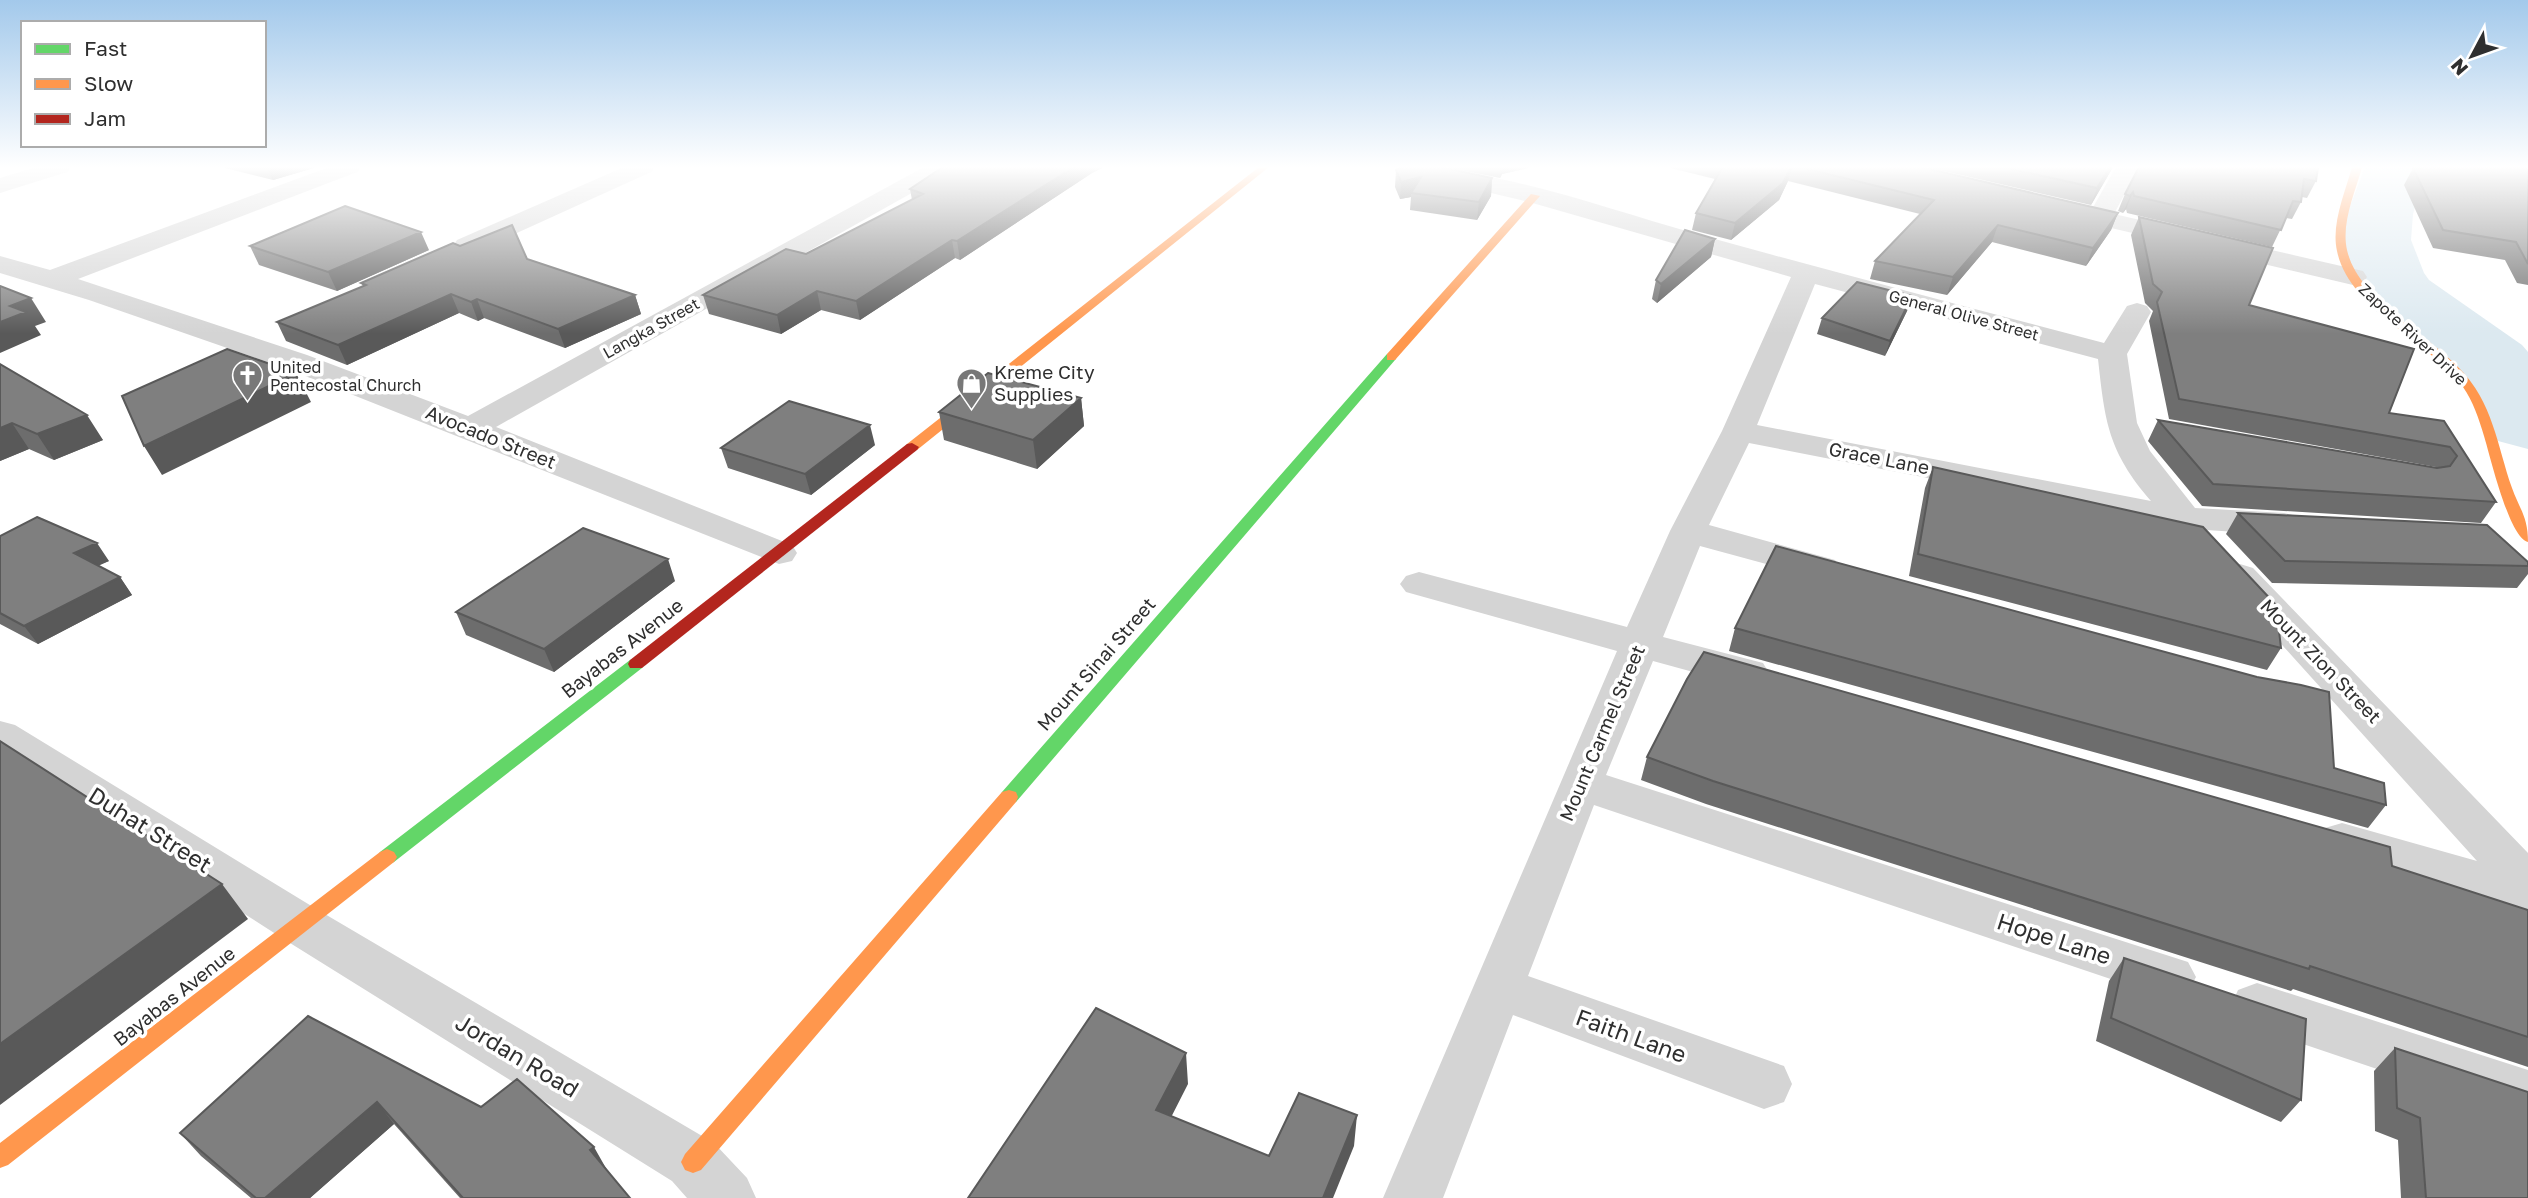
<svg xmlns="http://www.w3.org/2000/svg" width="2528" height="1198" viewBox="0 0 2528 1198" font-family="'Golos Text',sans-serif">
  <rect width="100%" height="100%" fill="#fff"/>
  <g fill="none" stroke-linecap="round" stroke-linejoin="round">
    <path fill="#dce9f0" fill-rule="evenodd" d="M2365,167H2427L2413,214L2411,240L2424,273L2429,280L2522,345L2528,352V449L2498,441L2485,423L2466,379L2377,312L2352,273L2343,240L2347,214Z"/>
    <path fill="#d4d4d4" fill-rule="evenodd" d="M37,167H71L67,172L0,193V178Z
      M329,167H361L357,172L78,279L307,355L468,416L924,167H953L949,172L496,427L792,545L797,553L792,561L779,564L285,368L89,300L0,273V256L50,270Z
      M624,167H655L651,172L475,252H457L453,246L457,240Z
      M1399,167C1495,167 1600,207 1693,233C1830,271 1967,307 2104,343L2127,306L2137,303L2147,306L2151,312L2127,354L2137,423L2150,451L2195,508L2284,513L2297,516L2302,524L2297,532L2284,535L2206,530L2191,536L2178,533L2173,526L1749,443L1709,525L1835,560L1841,568L1835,576L1822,579L1700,546L1663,637L1763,663L1769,673L1763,683L1748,687L1653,661L1606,775L2188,962L2196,977L2188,992L2170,999L1594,805L1528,976L1784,1066L1792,1084L1784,1102L1764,1109L1513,1015L1443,1198H1383L1617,651L1406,592L1400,584L1406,576L1419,572L1627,627L1670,531L1722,431L1791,277L1529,202L1402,172ZM1815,284L2098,359C2105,422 2108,451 2151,501L1757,425Z
      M2116,167H2139L2114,214L2363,271L2367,277L2363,283L2353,285L2056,215L2052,210L2056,205L2065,202L2092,209Z
      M2240,564L2253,568L2528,853V913L2325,854L2319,841L2325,828L2342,823L2477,861L2227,584L2221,576L2227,568Z
      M0,721L15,725L318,910L714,1143L747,1178L756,1198H687L672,1181L282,938L0,757Z
      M2257,983L2528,1070V1120L2238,1022L2231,1006L2238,990Z"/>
    <path fill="#63d668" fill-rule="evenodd" d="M1391,353L1397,357L1395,360L1016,802L1009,804L1002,802L1000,797L1002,792L1387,354Z
      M636,658L642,660L644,664L642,668L394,862L387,865L380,862L377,857L380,852L630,660Z"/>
    <path fill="#ff974d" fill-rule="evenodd" d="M1259,167H1269L917,450H907L905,447L907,444Z
      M2352,167H2362C2355,193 2341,223 2347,250C2358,299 2426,333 2459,368C2493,402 2497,445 2512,488C2520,510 2528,517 2528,542C2509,538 2490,455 2484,436C2479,419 2473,401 2463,387C2429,341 2349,309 2337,251C2331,224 2345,193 2352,167Z
      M1531,194L1540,196L1395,360H1387V354Z
      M1009,790L1016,792L1018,797L1016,802L701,1170L693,1173L685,1170L681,1162L685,1154L1002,792Z
      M387,849L394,852L397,857L394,862L8,1165L0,1168V1143L380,852Z"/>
    <path fill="#b3261e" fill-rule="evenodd" d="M912,443L919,447L917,450L642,668H630L628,664L630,660L907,444Z"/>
  </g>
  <path fill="#6d6d6d" d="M221,167H317L273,180Z
    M943,167H1104L1092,173L960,260L955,258L860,320L821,310L781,334L709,314L703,295L806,254L912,200L910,189Z
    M1445,167H1532L1502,174L1500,178Z
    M1666,167H1921L2118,213L2111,230L2086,266L1992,242L1947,295L1870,279L1875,261L1920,214L1788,181L1779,200L1731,240L1692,230L1696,213L1715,179Z
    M1926,167H2113L2091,205Z
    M2139,167H2318L2316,181L2307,198L2302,197L2301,202L2292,219L2286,218L2272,247L2127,213L2126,209L2123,213L2118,211L2125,194Z
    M2528,167V285L2517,283L2505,260L2433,248L2404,185L2413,168Z
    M1396,170L1492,178L1491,196L1477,220L1410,210L1411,197L1400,199L1395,187Z
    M2139,217L2249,305L2389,413L2444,421L2496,502L2481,523L2202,506L2148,441L2158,420L2437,468L2436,467L2169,419L2149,321L2153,311L2145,303L2131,235Z
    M1715,239L1711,257L1657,303L1652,299L1656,280Z
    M250,246L429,250L337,291L259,265Z
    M460,246L527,259L635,295L641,314L565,348L484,318L478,321L459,313L347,365L286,341L277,322L363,286L361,283Z
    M1912,296L1907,311L1885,356L1817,334L1822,318Z
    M0,364L103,440L54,460L29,449L0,461Z
    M1081,398L1084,426L1037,469L944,440L939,412Z
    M875,445L811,495L728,468L721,448Z
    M1933,467L2281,648L2267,670L1909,576L1925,488Z
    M2238,513L2528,562V574L2517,588L2272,583L2226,534Z
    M0,536L109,561L98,565L120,577L132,595L38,644L0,624Z
    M675,581L554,672L466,635L456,612Z
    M1735,628L2334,768L2386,805L2368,828L1729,651Z
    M1647,757L2392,866L2528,910V1067L2293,989L2291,991L1706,804L1641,780Z
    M2124,958L2301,1100L2281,1122L2096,1041L2109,981Z
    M308,1016L481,1107L607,1170L630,1198H460L394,1124L310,1198H251L201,1156L180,1133Z
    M2395,1048L2528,1198H2401L2398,1140L2375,1131L2374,1071Z"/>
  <path fill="#595959" d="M267,167H317L273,180Z
    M1074,167H1104L1092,173L960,260L957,241Z
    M1501,167H1532L1502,174L1500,178Z
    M1792,167L1788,181L1779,200L1731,240L1735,223Z
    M2110,167H2113L2091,205L2097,188Z
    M1421,177L1411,193V197L1400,199L1401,182Z
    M1492,178L1491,196L1477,220L1479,202Z
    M2133,192L2126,209L2123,213L2130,196Z
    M2118,213L2111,230L2086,266L2093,248Z
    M1998,225L1992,242L1947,295L1953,277Z
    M421,232L429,250L337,291L328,272Z
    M1715,239L1711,257L1657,303L1661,284Z
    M952,240L955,258L860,320L856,301Z
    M817,291L821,310L781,334L777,315Z
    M451,294L459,313L347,365L338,345Z
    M635,295L641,314L565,348L558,329Z
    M1912,296L1907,311L1885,356L1890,341Z
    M31,298L46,322L35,326L41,335L0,353V322L10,306Z
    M477,299L484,318L478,321L471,302Z
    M296,373L311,402L162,475L144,446Z
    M1081,398L1084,426L1037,469L1033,440Z
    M87,415L103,440L54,460L37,434Z
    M12,423L29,449L0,461V428Z
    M870,425L875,445L811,495L805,474Z
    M97,543L109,561L87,571L74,553Z
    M668,559L675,581L554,672L544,649Z
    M120,577L132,595L38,644L24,626Z
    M222,884L248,919L0,1105V1044Z
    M1186,1053L1188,1084L1159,1141L1156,1110Z
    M377,1102L394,1124L310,1198H265Z
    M1357,1115L1354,1146L1333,1198H1323Z
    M594,1147L607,1170L590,1150Z"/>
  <path fill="#7f7f7f" stroke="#595959" stroke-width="2" d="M943,167H1074L957,241L952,240L856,301L817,291L777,315L703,295L786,249L806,254L923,194L910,189Z
    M1402,167H1441L1492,178L1479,202L1411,193L1421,177L1401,182L1396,170Z
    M1726,167H1791L1783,183L1735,223L1696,213L1721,170Z
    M1799,167H1921L2118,213L2093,248L1998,225L1953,277L1875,261L1934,200Z
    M2002,167H2110L2097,188Z
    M2139,167H2318L2316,181L2304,179L2301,202L2293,201L2281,230L2134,196L2133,192L2130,196L2125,194Z
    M2425,167H2528V264L2516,242L2443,230L2413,168Z
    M345,206L421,232L328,272L250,246Z
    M2139,217L2273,248L2249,305L2414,349L2389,413L2444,421L2496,502L2213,484L2158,420L2437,468L2450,466L2457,456L2450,447L2179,399L2157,302L2162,292L2153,284Z
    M512,225L527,259L635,295L558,329L477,299L471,302L451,294L338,345L277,322L366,285L361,283L453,243L460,246Z
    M1685,230L1715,239L1661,284L1656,280Z
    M1857,282L1912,296L1890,341L1822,318Z
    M0,286L31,298L10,306L26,312L0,322Z
    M227,349L296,373L144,446L122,396Z
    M0,364L87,415L37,434L12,423L0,428Z
    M988,373L1081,398L1033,440L939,412Z
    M789,401L870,425L805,474L721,448Z
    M1933,467L2203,527L2276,605L2281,648L1918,554Z
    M2238,513L2487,525L2528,562V566L2285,561Z
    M37,517L97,543L74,553L120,577L24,626L0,613V536Z
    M583,528L668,559L544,649L456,612Z
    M1776,546L2257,677L2301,685L2329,692L2334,768L2384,783L2386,805L1735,628Z
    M1704,652L2390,847L2392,866L2528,910V1037L2310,966L2309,969L1713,781L1647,757L1687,679Z
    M0,741L222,884L0,1044Z
    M2124,958L2306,1019L2301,1100L2111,1018Z
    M1096,1008L1186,1053L1156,1110L1269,1156L1299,1093L1357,1115L1323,1198H968Z
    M308,1016L481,1107L517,1079L594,1147L590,1150L630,1198H463L377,1102L265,1198H256L180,1133Z
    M2395,1048L2528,1092V1198H2426L2420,1118L2397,1108Z"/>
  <linearGradient id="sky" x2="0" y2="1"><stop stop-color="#a3c9eb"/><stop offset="0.5" stop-color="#fff"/><stop offset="1" stop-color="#fff" stop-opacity="0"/></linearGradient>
  <rect width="2528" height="334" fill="url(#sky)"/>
  <defs>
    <symbol id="church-pin" viewBox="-11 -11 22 30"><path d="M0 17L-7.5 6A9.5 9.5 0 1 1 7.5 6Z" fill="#787878" stroke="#fff"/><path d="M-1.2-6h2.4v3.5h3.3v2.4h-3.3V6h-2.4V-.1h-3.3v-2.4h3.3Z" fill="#fff"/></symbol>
    <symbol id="shop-pin" viewBox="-11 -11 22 30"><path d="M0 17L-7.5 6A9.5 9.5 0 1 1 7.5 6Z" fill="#787878" stroke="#fff"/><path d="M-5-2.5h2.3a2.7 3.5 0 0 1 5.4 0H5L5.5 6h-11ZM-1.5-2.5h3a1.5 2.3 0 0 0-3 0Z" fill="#fff"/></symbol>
  </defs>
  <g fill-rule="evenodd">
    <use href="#church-pin" x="230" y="358" width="35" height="47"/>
    <use href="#shop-pin" x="954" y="366" width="35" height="47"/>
  </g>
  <g text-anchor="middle" stroke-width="7" stroke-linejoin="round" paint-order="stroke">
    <g font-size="16" fill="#2f2f2f" stroke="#fff">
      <text transform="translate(1964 315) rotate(15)" y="6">General Olive Street</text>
      <text transform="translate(651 328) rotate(-29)" y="6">Langka Street</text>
      <text transform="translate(2413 334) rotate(43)" y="6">Zapote River Drive</text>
    </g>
    <g font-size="16" fill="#2f2f2f" stroke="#fff" text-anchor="start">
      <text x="270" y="373">United<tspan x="270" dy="18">Pentecostal Church</tspan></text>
    </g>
    <g font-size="19" fill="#2f2f2f" stroke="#fff" text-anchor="start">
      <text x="994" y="379">Kreme City<tspan x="994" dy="22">Supplies</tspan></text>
    </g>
    <g font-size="19" fill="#2f2f2f" stroke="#fff">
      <text transform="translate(491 437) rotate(22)" y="7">Avocado Street</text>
      <text transform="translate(1879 458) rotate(11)" y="7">Grace Lane</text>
      <text transform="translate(622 648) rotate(-38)" y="7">Bayabas Avenue</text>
      <text transform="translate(2321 661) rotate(46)" y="7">Mount Zion Street</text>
      <text transform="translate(1096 664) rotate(-49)" y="7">Mount Sinai Street</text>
      <text transform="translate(1602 733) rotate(-67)" y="7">Mount Carmel Street</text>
      <text transform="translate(174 996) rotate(-38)" y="7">Bayabas Avenue</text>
    </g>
    <g font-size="23" fill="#2f2f2f" stroke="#fff">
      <text transform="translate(150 830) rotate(32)" y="8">Duhat Street</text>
      <text transform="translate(2054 939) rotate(18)" y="8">Hope Lane</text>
      <text transform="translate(1631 1036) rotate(20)" y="8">Faith Lane</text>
      <text transform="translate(517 1056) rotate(31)" y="8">Jordan Road</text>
    </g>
  </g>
  <rect x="21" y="21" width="245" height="126" fill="#ffffff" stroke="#acacac" stroke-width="2"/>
  <rect x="35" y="44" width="35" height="10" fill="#63d668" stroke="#acacac" stroke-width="2"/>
  <text x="84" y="56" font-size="21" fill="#2f2f2f">Fast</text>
  <rect x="35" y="79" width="35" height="10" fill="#ff974d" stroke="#acacac" stroke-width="2"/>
  <text x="84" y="91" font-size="21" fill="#2f2f2f">Slow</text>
  <rect x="35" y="114" width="35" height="10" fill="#b3261e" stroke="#acacac" stroke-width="2"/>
  <text x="84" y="126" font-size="21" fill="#2f2f2f">Jam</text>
  <g transform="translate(2472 56) rotate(229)" stroke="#ffffff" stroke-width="5" paint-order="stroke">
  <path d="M0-5L12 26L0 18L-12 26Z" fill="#2f2f2f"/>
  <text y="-10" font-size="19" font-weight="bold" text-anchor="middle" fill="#2f2f2f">N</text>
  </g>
</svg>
